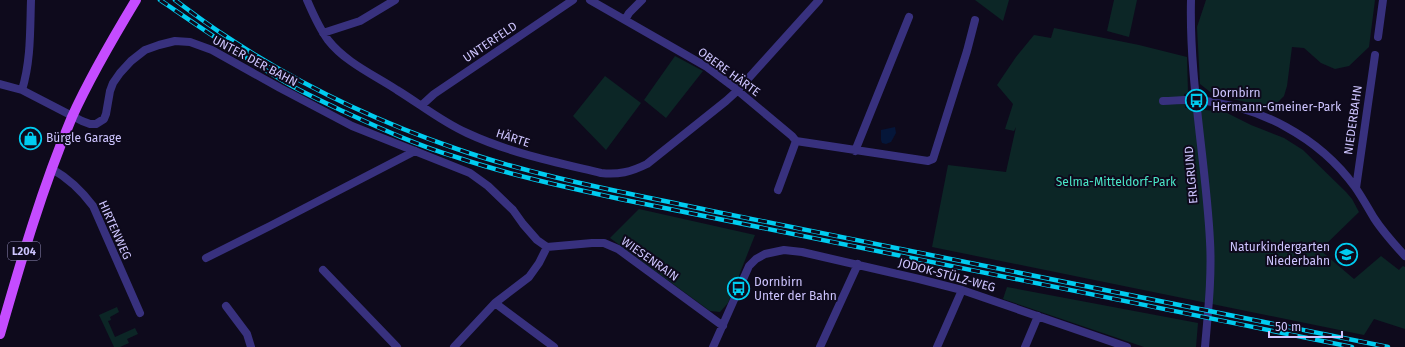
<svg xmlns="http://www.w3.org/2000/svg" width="1405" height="347" viewBox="0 0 1405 347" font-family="'Fira Sans',sans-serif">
  <rect width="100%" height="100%" fill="#0e0a1c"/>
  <path fill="#0c2626" d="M975,0H1009L1003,21Z
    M1114,0H1137L1129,37L1107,31Z
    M1206,0H1375L1369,47L1349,66L1335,69L1321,63L1304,48L1292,47L1287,86L1284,96L1274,106L1246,102L1214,95L1200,84L1197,27Z
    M1054,28L1139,45L1187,57L1188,93L1184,94L1185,108L1225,112L1251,125L1284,138L1303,150L1346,192L1352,199L1359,212L1320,250L1354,279L1381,256L1399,270L1403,266L1405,267V329L1374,319L1364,335L932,247L948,165L1006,172L1016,127L1014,131L1005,129L1013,104L997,85L1016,57L1034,35L1051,38Z
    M675,56L703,71L666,118L644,100Z
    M605,76L641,103L606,150L573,116Z
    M639,209L755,235L728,303L720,312L710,311L610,238Z
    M1007,287L1198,323L1196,347H1144L1003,299Z
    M117,307L119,312L110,317L111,320L108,321L115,337L135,328L138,334L127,339L129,343L120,347H114L99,315Z"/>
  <path fill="#051639" d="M895,127L896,133L891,142L886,144L882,143L881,140V130Z"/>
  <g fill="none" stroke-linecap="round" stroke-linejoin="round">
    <path stroke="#38317e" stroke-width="8" d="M307,0C313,14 319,28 328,40C345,62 374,75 397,90C420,104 442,122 467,133C510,153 555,162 601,173C618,175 631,172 647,164L726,101L737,91L819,0
      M590,0L707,67L731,85L792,136L796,141L928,161L933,159L967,51L975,20
      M1191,0C1189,80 1206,162 1210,241C1212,277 1208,312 1205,347
      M625,20L629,13L642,0
      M323,33L360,21L395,0
      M1378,37L1383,0
      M0,84L22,90L82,121L90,124H96L104,119L106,114L110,91L113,83L120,73L131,61L145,50L159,45L175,41L190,42L212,50L280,88L352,126L470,173L488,186L513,210L523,224L537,240L547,247
      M22,90C31,61 30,30 31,0
      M1163,101C1174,101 1186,99 1197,100C1258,105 1319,137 1355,187C1362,197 1368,208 1374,218C1383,232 1394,244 1405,256
      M422,105L434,94L573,0
      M855,151L909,17
      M52,169C68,178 81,190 93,206L140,313
      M1356,188L1375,55
      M778,190L796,141
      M206,258L270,226L415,151
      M323,270L397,347
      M495,303L554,347
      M226,306L247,334L251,347
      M454,347L495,303L529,277L539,263L547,247L592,243H604L618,249L723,326
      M713,347L749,266L756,259L765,254L784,250L802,252L919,279L962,290L1127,347
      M820,347L858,264
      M937,347L962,290
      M1025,347L1038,316"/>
    <path stroke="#c54cff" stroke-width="10" d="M0,334C21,261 42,188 72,117C90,77 113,38 136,0"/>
    <defs>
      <path id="rail" d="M160,0C204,30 247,60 292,86C310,96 330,105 349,114C384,130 419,146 456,157C510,175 565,187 620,199L1352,347
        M175,0C191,12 207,24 224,35C296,83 375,121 457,149C538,177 623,192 707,210L1388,347"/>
    </defs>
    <use href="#rail" stroke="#00ccf0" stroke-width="4.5"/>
    <use href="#rail" stroke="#0e0a1c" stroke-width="3" stroke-dasharray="9" stroke-linecap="butt"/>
  </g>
  <defs>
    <symbol id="bus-ring" viewBox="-11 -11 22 22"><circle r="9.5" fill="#0e0a1c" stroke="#00ccf0" stroke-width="1.5"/><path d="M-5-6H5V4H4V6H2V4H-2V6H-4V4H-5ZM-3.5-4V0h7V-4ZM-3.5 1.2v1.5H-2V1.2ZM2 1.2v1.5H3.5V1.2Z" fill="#00ccf0"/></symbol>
    <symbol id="shop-ring" viewBox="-11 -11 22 22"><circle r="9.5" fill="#0e0a1c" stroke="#00ccf0" stroke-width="1.5"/><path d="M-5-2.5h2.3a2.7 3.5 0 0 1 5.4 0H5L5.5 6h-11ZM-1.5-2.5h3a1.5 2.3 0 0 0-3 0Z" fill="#00ccf0"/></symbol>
    <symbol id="school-ring" viewBox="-11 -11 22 22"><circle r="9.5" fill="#0e0a1c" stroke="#00ccf0" stroke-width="1.5"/><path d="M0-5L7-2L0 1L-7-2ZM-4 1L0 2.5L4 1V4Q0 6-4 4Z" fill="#00ccf0"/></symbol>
  </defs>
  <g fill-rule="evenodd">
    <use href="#bus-ring" x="1184" y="88" width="25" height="25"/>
    <use href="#shop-ring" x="18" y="126" width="25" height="25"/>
    <use href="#school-ring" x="1334" y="242" width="25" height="25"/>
    <use href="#bus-ring" x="726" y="276" width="25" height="25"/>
  </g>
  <g text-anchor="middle" stroke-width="4" stroke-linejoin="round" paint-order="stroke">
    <rect fill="#0e0a1c" stroke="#948dbb" stroke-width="1" x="8" y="242" width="32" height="18" rx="3"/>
    <g font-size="11" font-weight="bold" fill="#cec5ff">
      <text x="24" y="255">L204</text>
    </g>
    <g font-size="12" fill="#cec5ff" stroke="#0e0a1c">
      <text transform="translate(490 42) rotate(-34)" y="4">UNTERFELD</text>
      <text transform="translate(255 61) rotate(28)" y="4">UNTER DER BAHN</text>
      <text transform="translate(729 72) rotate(36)" y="4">OBERE HÄRTE</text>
      <text transform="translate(1353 120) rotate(-82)" y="4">NIEDERBAHN</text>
      <text transform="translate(513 138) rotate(18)" y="4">HÄRTE</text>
      <text transform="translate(1191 175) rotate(-95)" y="4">ERLGRUND</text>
      <text transform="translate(115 230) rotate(66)" y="4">HIRTENWEG</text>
      <text transform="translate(650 259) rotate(35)" y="4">WIESENRAIN</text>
      <text transform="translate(947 275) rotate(15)" y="4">JODOK-STÜLZ-WEG</text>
    </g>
    <g font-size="12" fill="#cec5ff" stroke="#0e0a1c" text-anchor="start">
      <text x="1212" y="97">Dornbirn<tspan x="1212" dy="14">Hermann-Gmeiner-Park</tspan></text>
      <text x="46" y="142">Bürgle Garage</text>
      <text x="1330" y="251" text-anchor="end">Naturkindergarten<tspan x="1330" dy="14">Niederbahn</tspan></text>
      <text x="754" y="286">Dornbirn<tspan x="754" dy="14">Unter der Bahn</tspan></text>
    </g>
    <g font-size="12" fill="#4ae6c7" stroke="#0e0a1c">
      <text x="1116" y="186">Selma-Mitteldorf-Park</text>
    </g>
  </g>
  <path d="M1269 331v6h73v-6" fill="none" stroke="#cec5ff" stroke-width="2"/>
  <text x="1275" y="331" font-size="12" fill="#cec5ff" stroke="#0e0a1c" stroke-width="3" paint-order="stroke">50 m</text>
</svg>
